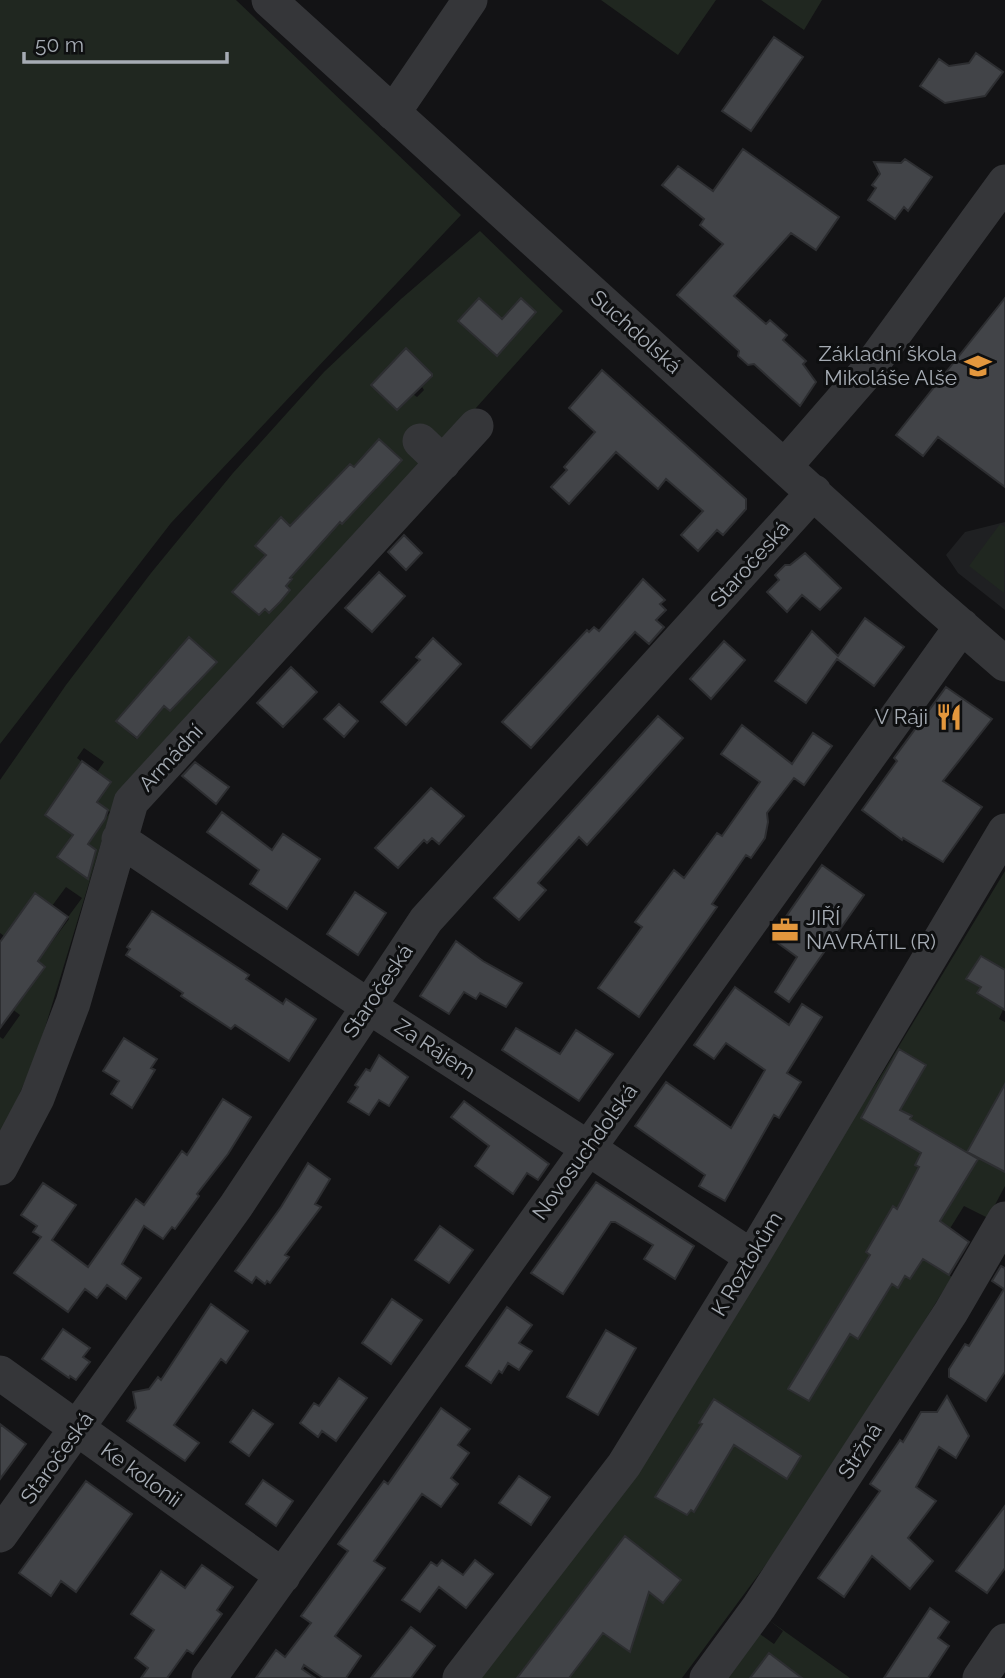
<svg xmlns="http://www.w3.org/2000/svg" width="1005" height="1678" viewBox="0 0 1005 1678" font-family="Raleway,sans-serif">
  <rect width="100%" height="100%" fill="#131315"/>
  <path fill="#1f2022" d="M1005,522V610L958,573L946,555L965,532Z"/>
  <path fill="#202720" fill-rule="evenodd" d="M0,0H236L461,215L171,523L0,744Z
    M601,0H716L678,55Z
    M761,0H822L804,30Z
    M480,231L563,311L109,817L38,1051L0,1139V1037L3,1039L20,1015L0,1000L33,983L45,967L33,957L43,954L69,919L68,917L82,898L66,887L52,906L35,893L4,936L0,933V780L66,685L151,573L233,473L324,372L401,299ZM479,298L502,319L521,298L536,312L497,356L458,321ZM406,348L432,373V377L422,387L424,390L417,397L413,394L397,410L371,385ZM350,464L376,489L342,524L317,500ZM281,517L315,550L303,563L279,568L292,579L286,586L290,590L269,613L265,609L258,615L232,592L266,556L255,545ZM161,670L170,711L144,688ZM139,694L159,711L136,739L116,721ZM84,748L104,762L97,772L111,782L97,802L110,812L102,824L71,833L45,815L82,762L77,758Z
    M1000,524L1005,527L1004,593L969,566Z
    M1005,871V1005L999,1019L1005,1022V1186L988,1218L964,1206L929,1262L952,1277L807,1509L682,1678H470L879,1079Z
    M766,1618L850,1678H723L757,1632L774,1644L783,1631Z"/>
  <path fill="#424448" stroke="#2d2e31" stroke-width="2" d="M774,37L803,57L751,131L722,111Z
    M976,53L1003,72L985,96L945,103L920,86L939,59L949,66L969,63Z
    M743,149L839,217L816,250L791,233L734,296L766,324L770,320L787,335L783,340L806,361L803,364L816,382L800,406L754,364L748,365L738,356L739,351L677,295L723,244L700,225L704,219L662,185L678,166L713,191Z
    M905,159L932,177L908,211L904,207L895,219L868,200L876,188L872,185L880,174L874,162L901,163Z
    M479,298L502,319L521,298L536,312L497,356L458,321Z
    M1005,298V487L938,437L923,456L896,435Z
    M406,348L432,374V376L397,410L371,385Z
    M602,370L746,499V509L723,535L717,530L698,551L681,535L703,511L666,479L658,489L616,452L569,504L551,487L567,470L564,467L595,432L569,408Z
    M379,439L402,460L342,524L340,522L290,578L292,579L286,586L290,590L280,602L269,613L265,609L259,615L232,592L266,555L255,546L281,517L290,526L350,464L354,467Z
    M404,535L422,553L406,570L388,552Z
    M805,553L841,588L820,610L802,595L787,612L767,592L779,580L775,575L785,565H790Z
    M379,572L405,596L372,632L345,608Z
    M643,579L665,600L660,604L666,610L656,620L664,627L649,644L635,632L531,748L502,722L587,630L589,632L594,627L599,631Z
    M865,618L904,647L874,686L837,659L806,703L775,681L812,631L838,656Z
    M189,637L217,662L170,711L164,706L137,738L116,721Z
    M433,638L461,664L406,725L381,702L420,660L416,657Z
    M724,641L745,660L711,699L690,679Z
    M291,667L317,692L283,727L257,703Z
    M946,687L992,719L943,781L982,807L943,862L903,838L902,840L862,810L897,761L894,758Z
    M339,704L358,721L344,737L324,719Z
    M658,716L683,738L587,845L579,837L538,883L546,890L519,920L494,898Z
    M742,725L792,764L813,733L832,746L804,785L794,778L767,813L768,822L765,838L751,858L746,855L712,904L717,907L639,1017L598,988L642,927L635,922L674,870L684,878L717,833L722,836L760,782L721,754Z
    M82,761L111,782L97,802L108,810L105,819L88,844L96,850L88,879L57,857L73,835L45,815Z
    M195,762L229,787L216,804L182,776Z
    M431,788L464,816L439,844L432,838L427,843L424,840L398,868L375,848Z
    M222,812L272,850L283,834L320,859L287,909L250,884L259,870L207,832Z
    M822,865L864,895L789,1002L775,992L797,957L771,938Z
    M355,892L386,913L358,955L327,934Z
    M35,893L68,917L38,961L45,967L0,1028V942Z
    M152,911L249,975L246,979L283,1004L286,999L316,1019L289,1061L235,1025L231,1029L181,996L183,993L126,955L130,949L127,947Z
    M456,941L483,961L522,983L506,1007L480,993L476,999L464,992L449,1014L420,996Z
    M981,956L1005,970V1010L977,993L981,987L966,979Z
    M735,987L789,1025L802,1004L822,1017L787,1073L801,1082L779,1118L774,1115L725,1201L699,1186L705,1175L635,1126L666,1082L731,1128L765,1070L726,1043L714,1059L694,1045Z
    M516,1028L560,1054L576,1030L613,1054L579,1101L502,1050Z
    M124,1038L157,1059L151,1068L155,1070L132,1108L111,1094L119,1081L103,1071Z
    M899,1049L926,1065L900,1110L912,1116L910,1119L978,1159L940,1221L969,1242L949,1275L923,1259L910,1279L905,1276L898,1288L892,1284L858,1339L850,1334L809,1401L788,1389L870,1255L866,1252L893,1206L897,1209L919,1167L915,1165L921,1153L861,1118Z
    M379,1055L408,1077L389,1106L379,1100L369,1115L348,1102L358,1087L355,1085L366,1069L370,1071Z
    M1005,1084V1172L967,1152Z
    M223,1099L251,1117L228,1154L197,1194L199,1196L175,1229L172,1227L163,1239L144,1226L122,1264L141,1278L126,1299L107,1285L97,1298L85,1289L68,1312L14,1273L41,1237L33,1232L37,1226L21,1215L43,1183L76,1205L52,1240L88,1267L136,1199L144,1205L182,1151L187,1155Z
    M464,1101L549,1164L538,1180L527,1173L513,1194L475,1166L489,1146L451,1117Z
    M308,1163L330,1179L315,1204L321,1207L285,1255L289,1257L270,1283L267,1281L265,1284L256,1277L252,1283L235,1271L281,1207Z
    M596,1182L694,1246L675,1279L644,1259L653,1245L615,1222H611L563,1294L531,1273Z
    M440,1226L473,1250L449,1283L415,1260Z
    M1001,1266L1005,1268V1372L986,1401L949,1377V1369L965,1344L969,1346L1004,1289L992,1281Z
    M392,1299L422,1320L391,1364L362,1343Z
    M211,1304L248,1331L226,1363L221,1359L174,1425L199,1443L185,1461L127,1421L136,1408L133,1392L149,1389L158,1377L161,1380Z
    M507,1307L532,1325L519,1343L532,1351L519,1370L508,1363L502,1373L499,1371L491,1383L466,1366Z
    M63,1329L90,1348L83,1357L90,1362L76,1380L70,1376L69,1378L42,1359Z
    M606,1330L636,1348L598,1415L567,1397Z
    M339,1378L367,1398L336,1441L322,1431L318,1437L300,1423L314,1403L319,1406Z
    M947,1396L969,1436L956,1458L939,1447L916,1487L936,1501L908,1538L933,1561L910,1589L872,1556L844,1597L818,1578L880,1491L870,1484L900,1440L903,1442L921,1412H937Z
    M714,1399L801,1456L787,1479L734,1445L694,1512L691,1510L687,1515L655,1497L702,1424L699,1423Z
    M441,1408L470,1429L458,1445L469,1453L451,1478L458,1484L441,1507L422,1494L374,1561L385,1568L335,1636L361,1656L346,1678H323L304,1665L302,1669L315,1678H256L276,1650L285,1657L311,1623L301,1616L348,1551L338,1544L384,1481L388,1484Z
    M253,1410L273,1424L249,1456L230,1442Z
    M0,1424L26,1444L0,1479Z
    M519,1476L550,1497L531,1525L499,1503Z
    M263,1480L293,1501L276,1526L246,1504Z
    M86,1481L132,1514L76,1592L61,1581L51,1596L19,1573Z
    M1005,1506V1568L987,1593L956,1571Z
    M625,1536L681,1580L663,1603L649,1592L630,1652L603,1633L569,1678H517Z
    M442,1560L463,1575L475,1560L493,1574L466,1608L439,1587L420,1612L402,1600L431,1562L437,1566Z
    M202,1565L233,1587L217,1610L222,1614L193,1654L187,1650L167,1678H141L148,1668L135,1658L154,1630L131,1614L161,1571L185,1588Z
    M930,1608L949,1622L938,1638L949,1646L928,1678H884Z
    M411,1627L435,1646L411,1678H371Z
    M769,1653L802,1678H750Z"/>
  <g fill="none" stroke-linecap="round" stroke-linejoin="round">
    <path stroke="#353639" stroke-width="35" d="M269,0L929,598L1005,664
      M393,113L470,0
      M420,441L443,463
      M785,466L865,374L1005,182
      M119,839L368,1006L588,1148L752,1257
      M0,1168L37,1098L73,1003L131,802L476,426
      M0,1373L283,1576
      M0,1535L236,1206L426,920L814,492
      M209,1678L962,626
      M460,1678L624,1465L752,1257L1005,831
      M707,1678L759,1607L951,1312L1005,1219
      M980,1678L1005,1641"/>
  </g>
  <defs>
    <symbol id="school-bare" viewBox="-9 -9 18 18"><path d="M0-5L7-2L0 1L-7-2ZM-4 1L0 2.5L4 1V4Q0 6-4 4Z" fill="#e3973d" stroke="#0e0f10" stroke-width="2.5" paint-order="stroke"/></symbol>
    <symbol id="restaurant-bare" viewBox="-9 -9 18 18"><path d="M-5-6h1v4h1v-4h1v4h1v-4h1v5L-1.5 .5V6h-2V.5L-5-1ZM5-6V6H3V1.5H1.5Q1.5-4 5-6Z" fill="#e3973d" stroke="#0e0f10" stroke-width="2.5" paint-order="stroke"/></symbol>
    <symbol id="office-bare" viewBox="-9 -9 18 18"><path d="M-6-3h4V-5.5h4V-3h4V5H-6ZM-1-4.5V-3h2v-1.5ZM-6 0V1H6V0Z" fill="#e3973d" stroke="#0e0f10" stroke-width="2.5" paint-order="stroke"/></symbol>
  </defs>
  <g fill-rule="evenodd">
    <use href="#school-bare" x="959" y="347" width="38" height="38"/>
    <use href="#restaurant-bare" x="930" y="698" width="38" height="38"/>
    <use href="#office-bare" x="766" y="911" width="38" height="38"/>
  </g>
  <g text-anchor="middle" stroke-width="6" stroke-linejoin="round" paint-order="stroke">
    <g font-size="21" fill="#a6acb4" stroke="#0e0f10">
      <text transform="translate(636 332) rotate(42)" y="7">Suchdolská</text>
      <text transform="translate(750 564) rotate(-48)" y="7">Staročeská</text>
      <text transform="translate(171 758) rotate(-47)" y="7">Armádní</text>
      <text transform="translate(378 991) rotate(-56)" y="7">Staročeská</text>
      <text transform="translate(435 1049) rotate(33)" y="7">Za Rájem</text>
      <text transform="translate(585 1152) rotate(-54)" y="7">Novosuchdolská</text>
      <text transform="translate(747 1264) rotate(-59)" y="7">K Roztokům</text>
      <text transform="translate(860 1451) rotate(-57)" y="7">Stržná</text>
      <text transform="translate(57 1458) rotate(-54)" y="7">Staročeská</text>
      <text transform="translate(141 1475) rotate(36)" y="7">Ke kolonii</text>
    </g>
    <g font-size="21" fill="#a6acb4" stroke="#0e0f10" text-anchor="end">
      <text x="957" y="361">Základní škola<tspan x="957" dy="24">Mikoláše Alše</tspan></text>
      <text x="928" y="724">V Ráji</text>
      <text x="806" y="925" text-anchor="start">JIŘÍ<tspan x="806" dy="24">NAVRÁTIL (R)</tspan></text>
    </g>
  </g>
  <path d="M24 52v10h203v-10" fill="none" stroke="#a6acb4" stroke-width="3.5"/>
  <text x="35" y="52" font-size="21" fill="#a6acb4" stroke="#0e0f10" stroke-width="5" paint-order="stroke">50 m</text>
</svg>
